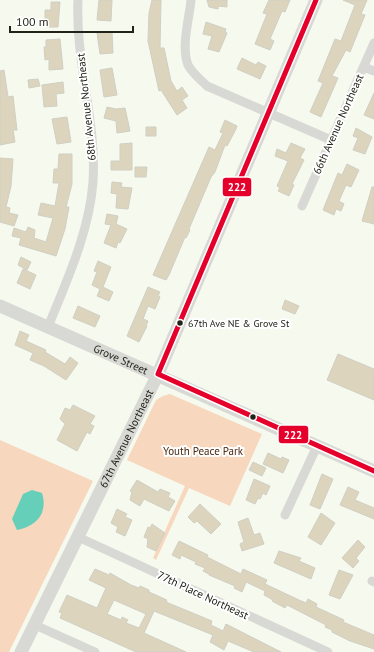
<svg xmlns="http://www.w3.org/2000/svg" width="374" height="652" viewBox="0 0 374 652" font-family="'PT Sans',sans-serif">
  <rect width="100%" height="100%" fill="#f6f9ed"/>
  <path fill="#f7d7bd" d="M170,394L262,434L230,506L189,488L156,560L153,558L185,486L127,460L156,400L163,396Z
    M0,440L93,481L9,652H0Z"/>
  <path fill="#65cfba" d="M32,490L42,493C48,513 37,526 17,530L12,519L23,494Z"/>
  <path fill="#dcd4bc" stroke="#d0cfc4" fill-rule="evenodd" d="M99,0H112L111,21L97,20Z
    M152,0H161L160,48H164L171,81L177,91L182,87L188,96L182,100L187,108L177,115L161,90L159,91L148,41L149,13Z
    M207,0H227V7L218,6V9L209,7Z
    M269,0H290L285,12L282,11L270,39L274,41L270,50L255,44L267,14L263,13Z
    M343,0H367L361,14L365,15L350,52L346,50L332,76L338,78L321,117L310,112L323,83L318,81L335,39L341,41L355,5Z
    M51,2H60L58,27H45V10H51Z
    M206,22L226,29L225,32L227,33L219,52L208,49L212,36L203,34Z
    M112,32L113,53L100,54L97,33Z
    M60,39L63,69L49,70V59L45,60L44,47H46V40Z
    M242,58L256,65L258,62L266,66L260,79L237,69Z
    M112,68L117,95L104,97L100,70Z
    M4,70L8,97L13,96L17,130H13L15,142L0,145V71Z
    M38,79L40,86L29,88L28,80Z
    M63,82L64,93L56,94L57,106L44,107L42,85Z
    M374,93V119L364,115Z
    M107,107L116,109L125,108L130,131L117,133L116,121L104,118Z
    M67,117L71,142L57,144L52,119Z
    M225,120L237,126L235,131L227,146L225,145L215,172L211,177L189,229L190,230L186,238L185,237L169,275L166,280L153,275L209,147L215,150L223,133L220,132Z
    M146,127H156V136H146Z
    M356,128L372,137L365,154L353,150L358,138L353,136Z
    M132,143V170H111V161H120V144Z
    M291,143L305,149L300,158L304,160L292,184L294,185L289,196L278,191L280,188L277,186L288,161L275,156L277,149L286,153Z
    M59,154H72V184L66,207H69L65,229L56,256L19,245L21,238L12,236L14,228L26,232L28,227L35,230L34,238L46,242L53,218L38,215L41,203L55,206L59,183H53L54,169H58Z
    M0,158L13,159L11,186L6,207L10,208L9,213L18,215L14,226L0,222Z
    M347,164L359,170L351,187L346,185L339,201L344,204L341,211L336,209L334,215L323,210L338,173L342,175Z
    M135,167H147L146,177H135Z
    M112,182L122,183L121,187L132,188L128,209L116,208L117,194L111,193Z
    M372,187H374V224L362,221Z
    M107,214L118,216L116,224L127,229L120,243L118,242L116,248L104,243L111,225L105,224Z
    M21,257L31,262L27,270L18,265Z
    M98,261L111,267L103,287L113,292L109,301L97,296L100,289L92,285L97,272L94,271Z
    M23,269L36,275L30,289L17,283Z
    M148,287L160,292L158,296L160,297L155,309L148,306L143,319L148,321L146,326H147L139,342L127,336Z
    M285,300L299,306L295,314L282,309Z
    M78,306L100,316L95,327L73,318Z
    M20,331L29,335L26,341L46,350L45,352L65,364L70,357L78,363L66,380L44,366L30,360L33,353L15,345Z
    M338,354L374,369V400L327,380Z
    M73,405L95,416L90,424L94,426L90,434L87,432L77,451L57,440L65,424L60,419L65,408L70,410Z
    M268,453L281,459L282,457L289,460L283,473L263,464Z
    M253,462L266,468L262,476L249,470Z
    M322,474L333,479L320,509L310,505Z
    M254,479L270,486L266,495L263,493L260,499L258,498L255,504L246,500Z
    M137,480L158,492L160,489L170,493L168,497L175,501L169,511L144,499L140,506L130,500L132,492L130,491Z
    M348,487L359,492L355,500L374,508V519L340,505Z
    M200,504L221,524L211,534L197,521L194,523L188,517Z
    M117,509L127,514L125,517L132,520L125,536L116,532L118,527L111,523Z
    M321,513L335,523L321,545L308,537Z
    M248,518L254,535L260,533L264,544L242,551L240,544L244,542L238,522Z
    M152,524L165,533L156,551L147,547L148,539L144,537L148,527L150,528Z
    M358,540L365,547L356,558L359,561L353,568L342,558Z
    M179,541L208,555L207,557L241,574L243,569L267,580L265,584L299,600L306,603L308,599L317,604L316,607L344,620L343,622L374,635V649L350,641L332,632V630L325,627L326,625L287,605L285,608L272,601L273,600L264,595L265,591L246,582L242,592L234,588L235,586L209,575V574L203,571L205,568L195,564L196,562L181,555L180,559L172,555Z
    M279,551L301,558L299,561L315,568L311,579L274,563Z
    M95,569L109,575L110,573L131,585L139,588L140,586L149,590V592L167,600L166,602L212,621L211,625L223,631L226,624L281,652H254L228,641L224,650L210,642L213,635L154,611L144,633L186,652H136L60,618L62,613L59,612L67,595L97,608L106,588L89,580ZM114,600L146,614L139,628L126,623L128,620L122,617L121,620L107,614Z
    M339,570L353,575L340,599L329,595Z"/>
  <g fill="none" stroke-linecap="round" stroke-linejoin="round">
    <path stroke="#d8d8d5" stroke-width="9" d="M191,0C189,20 181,46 188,65C192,73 201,80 207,86L331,140
      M364,67L374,71
      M302,206L374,43
      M48,327C67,280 89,233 93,182C97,122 75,61 78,0
      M285,515L317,446
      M78,537L328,652
      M372,581L374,582
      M35,625L95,652"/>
    <g stroke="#d8d8d5" stroke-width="13">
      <path id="s1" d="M0,306L374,471"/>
      <path id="s2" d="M21,652L158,374L316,0"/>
    </g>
    <defs>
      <path id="bus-1" d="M158,374L316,0
        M158,374L374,471"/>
    </defs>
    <use href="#bus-1" stroke="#fff" stroke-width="8"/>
    <use href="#bus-1" stroke="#e4002b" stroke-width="5"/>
  </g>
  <g fill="#212218" stroke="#fff" stroke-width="1.5">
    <circle cx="180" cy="323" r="3.5"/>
    <circle cx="253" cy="417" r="3.5"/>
  </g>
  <g text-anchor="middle" stroke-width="4" stroke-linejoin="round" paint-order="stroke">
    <g font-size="10" fill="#212218" stroke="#fff" text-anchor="start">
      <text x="188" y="327">67th Ave NE &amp; Grove St</text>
    </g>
    <g font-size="11" fill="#212218" stroke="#fff">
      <text transform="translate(86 107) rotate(-96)" y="4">68th Avenue Northeast</text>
      <text transform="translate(338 124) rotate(-66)" y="4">66th Avenue Northeast</text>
      <text dy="4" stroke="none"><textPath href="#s1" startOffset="132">Grove Street</textPath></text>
      <text dy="4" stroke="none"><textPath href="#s2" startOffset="238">67th Avenue Northeast</textPath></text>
      <text transform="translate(203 595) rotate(25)" y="4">77th Place Northeast</text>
    </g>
    <g font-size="11" fill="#48260e" stroke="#fff">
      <text x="203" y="455">Youth Peace Park</text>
    </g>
  </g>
  <g stroke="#fff" stroke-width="1.5">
    <rect x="222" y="177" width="30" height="20" rx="4" fill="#e4002b"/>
    <rect x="278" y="425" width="31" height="19" rx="4" fill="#e4002b"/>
  </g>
  <g font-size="11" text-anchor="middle" font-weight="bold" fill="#fff">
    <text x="237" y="191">222</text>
    <text x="293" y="439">222</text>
  </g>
  <path d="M10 26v6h123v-6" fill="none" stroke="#212218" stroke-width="2"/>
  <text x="16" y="26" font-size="12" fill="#212218" stroke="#ffffff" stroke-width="3" paint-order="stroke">100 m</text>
</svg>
